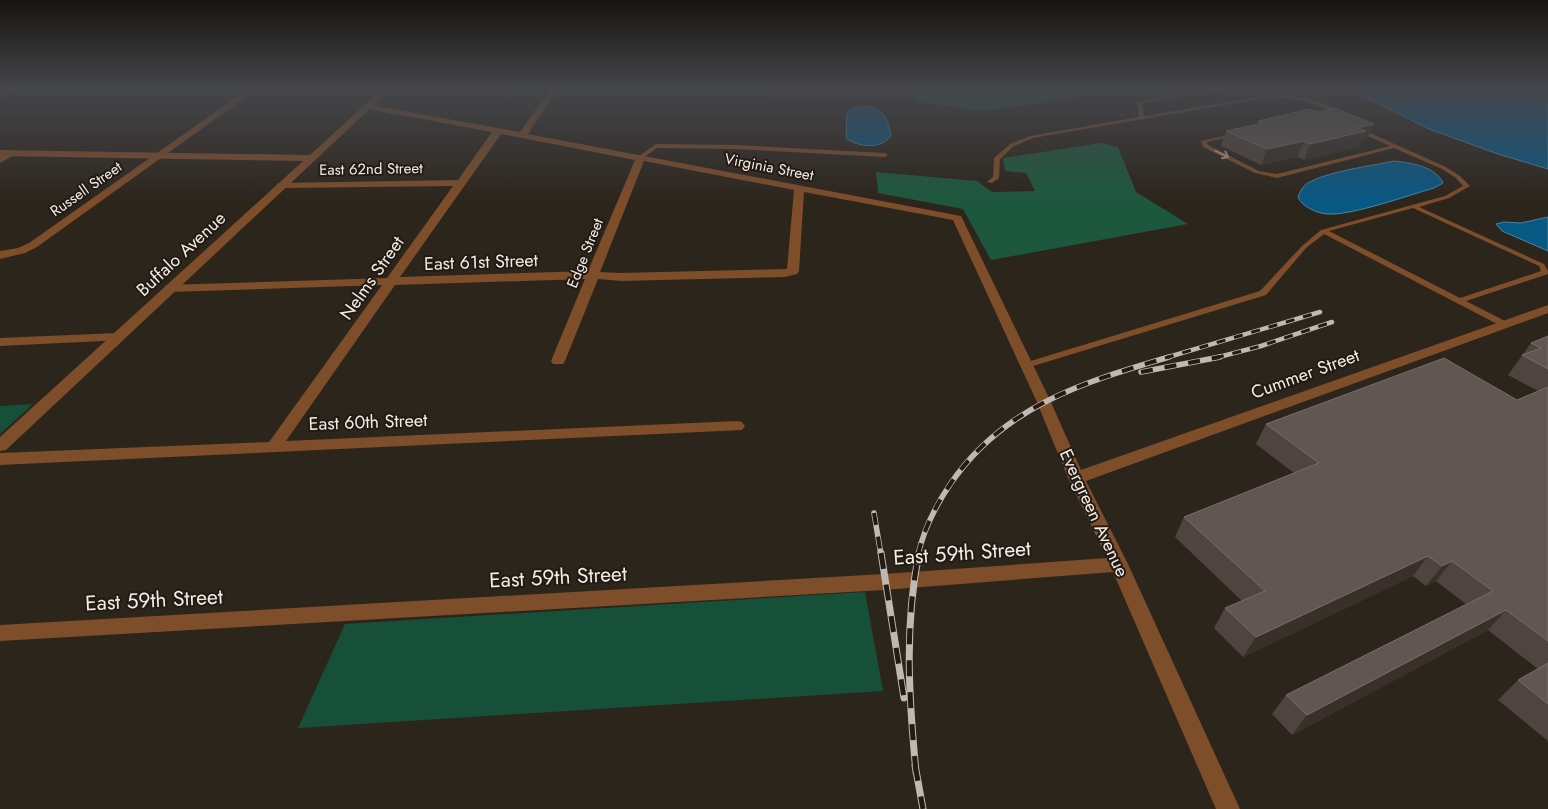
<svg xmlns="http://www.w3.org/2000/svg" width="1548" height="809" viewBox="0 0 1548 809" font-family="Jost,sans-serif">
  <rect width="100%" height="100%" fill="#2c251c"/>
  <path fill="#175038" d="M33,404L0,434V406Z
    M865,592L883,691L298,728L345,624Z"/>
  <path fill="#1d583e" d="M911,89H1077L1076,97L984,111L916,102Z
    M1101,143L1118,147L1136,192L1188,224L991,260L963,209L878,193L876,172L977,181L992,192L1035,191L1026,173L1005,171L1003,158Z"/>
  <path fill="#085884" stroke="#4e84a1" d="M1349,89H1548V169L1498,154L1429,129Z
    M865,106C884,109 888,118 891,136C881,150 857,147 846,138L847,114L852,109Z
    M1394,161C1411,163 1435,166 1443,183L1434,188C1409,195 1351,216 1327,214C1317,213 1302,207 1298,197C1301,190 1303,185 1310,182C1330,171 1371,166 1394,161Z
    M1548,217V251L1502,231L1496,224L1504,222L1521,223Z"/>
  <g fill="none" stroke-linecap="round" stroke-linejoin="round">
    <path fill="#7e4d2a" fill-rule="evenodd" d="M1214,89L1245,90L1264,94C1259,96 1225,92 1215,92C1190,93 1166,98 1142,104L1144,116L1271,95C1297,95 1324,99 1345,116L1340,117C1318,103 1297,98 1271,97L1033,138L1014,146L1000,159L999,178L992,183L987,182L993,177L994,158L1010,144L1030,136L1139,117L1137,102L1185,92Z
      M1359,128L1446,167L1460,176L1470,186L1449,198L1419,207L1544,264L1548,271V274L1466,301L1507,322L1508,324L1507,326H1501L1324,234L1306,248L1266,295L1030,367H1024L1023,365L1024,363L1260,291L1302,246L1321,230L1445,196L1463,186L1456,178L1442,169L1394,148L1277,178L1255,173L1203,147L1201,141L1237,133V135L1207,142L1208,145L1259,171L1277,174L1390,146L1357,131L1356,130ZM1413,208L1539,266L1541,271L1460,298L1329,231Z
      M656,144L735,145L885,153L888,155L885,157L735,149L657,148L643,158H639V156Z"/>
    <path fill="#7e4d2a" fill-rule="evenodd" d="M6,89H17L0,98V92Z
      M248,89H257L37,247L25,253L0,259V251L18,248L29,243Z
      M550,89H558L528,134L961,216L1050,400L1081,470L1548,305V313L1086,481L1128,564L1240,809H1216L1113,572L884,590L0,641V625L884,574L1107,558L1068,478L1036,400L953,220L804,192L799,271L797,274L785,277L621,281L598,279L565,361L563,364H553L551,361L585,279L395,285L286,441L737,421L742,422L745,426L742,430L0,465V453L269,442L382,285L170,292L166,291L164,288L166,285L387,278L453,186L282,188L278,187L277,185L278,183L458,180L492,132L368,109L365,108V104L520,132ZM501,134L635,160L588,271L400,277ZM644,161L794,190L787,269L621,273L600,272Z
      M12,150L15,151V155L0,163V156Z
      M118,333L125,337L123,340L0,346V338Z"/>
    <path fill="#7e4d2a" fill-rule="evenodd" d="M382,89H391L6,450L0,451V437L303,161L0,156V150L310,155Z"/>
    <defs>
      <path id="rail-far2" d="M1165,358L1320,312
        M1215,358L1261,346L1332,322"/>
      <path id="rail-far1" d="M1141,372L1220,357
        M874,513L881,555
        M918,555C924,528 936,505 951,483C1004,406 1084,382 1169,357"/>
      <path id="rail" d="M881,553L904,698
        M915,765L923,809
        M916,772C909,699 904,626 919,553"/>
    </defs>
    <use href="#rail-far2" stroke="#bfb9b2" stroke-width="4.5"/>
    <use href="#rail-far1" stroke="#bfb9b2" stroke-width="5.5"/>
    <use href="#rail" stroke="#bfb9b2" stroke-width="7"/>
    <use href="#rail-far2" stroke="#231b13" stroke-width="3" stroke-dasharray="9" stroke-linecap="butt"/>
    <use href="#rail-far1" stroke="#231b13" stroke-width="4" stroke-dasharray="12" stroke-linecap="butt"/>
    <use href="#rail" stroke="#231b13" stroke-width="5" stroke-dasharray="16" stroke-linecap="butt"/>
  </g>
  <path fill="#504440" d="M1317,112L1374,124L1367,139L1361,141L1359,147L1304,160L1297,157L1261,165L1221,146L1226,131L1257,124L1258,121Z
    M1548,336V741L1498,700L1518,680L1538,669L1488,630L1292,735L1272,714L1286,695L1466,604L1436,581L1426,586L1413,576L1243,657L1214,628L1225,608L1242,601L1175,537L1184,517L1294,473L1256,444L1266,424L1517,400L1538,391L1508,375L1531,343Z"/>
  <path fill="#3a302a" d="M1374,124L1367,139L1361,141L1359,147L1304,160L1310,144L1357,128Z
    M1304,141L1297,157L1261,165L1267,149Z
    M1428,556L1413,576L1243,657L1256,637Z
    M1452,561L1436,581L1426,586L1442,566Z
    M1506,610L1488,630L1292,735L1307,715Z"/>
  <path fill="#615652" stroke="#786d69" d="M1335,108L1374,124L1357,128L1366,131L1310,144L1304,141L1267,149L1226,131L1263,123L1258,121L1310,109L1317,112Z
    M1548,336V369L1522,355L1541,348L1531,343Z
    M1444,358L1517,400L1548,387V641L1506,610L1307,715L1286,695L1493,591L1452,561L1442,566L1428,556L1256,637L1225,608L1265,591L1184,517L1319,463L1266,424Z
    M1548,663V704L1518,680Z"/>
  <defs><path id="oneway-shaft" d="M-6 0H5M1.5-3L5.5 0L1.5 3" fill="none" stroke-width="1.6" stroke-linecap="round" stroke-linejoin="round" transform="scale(1.25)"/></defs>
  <use stroke="#b89c88" href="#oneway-shaft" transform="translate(1222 154) rotate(27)"/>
  <linearGradient id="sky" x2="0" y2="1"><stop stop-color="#18140f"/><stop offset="0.44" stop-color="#45464b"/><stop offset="1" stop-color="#45464b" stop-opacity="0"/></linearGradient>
  <rect width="1548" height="202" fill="url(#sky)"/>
  <g text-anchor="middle" stroke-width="4" stroke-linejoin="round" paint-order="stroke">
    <g font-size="15" fill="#f1ece6" stroke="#231b13">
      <text transform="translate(769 167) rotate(11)" y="5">Virginia Street</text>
      <text transform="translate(371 169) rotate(-1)" y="5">East 62nd Street</text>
      <text transform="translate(86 189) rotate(-35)" y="5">Russell Street</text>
      <text transform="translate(585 253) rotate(-68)" y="5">Edge Street</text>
    </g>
    <g font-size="18" fill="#f1ece6" stroke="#231b13">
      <text transform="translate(181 254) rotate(-43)" y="6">Buffalo Avenue</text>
      <text transform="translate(481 262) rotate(-2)" y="6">East 61st Street</text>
      <text transform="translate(372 278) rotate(-55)" y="6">Nelms Street</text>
      <text transform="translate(1305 374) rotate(-20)" y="6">Cummer Street</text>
      <text transform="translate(368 422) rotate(-2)" y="6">East 60th Street</text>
      <text transform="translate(1094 513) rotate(65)" y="6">Evergreen Avenue</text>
    </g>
    <g font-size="21" fill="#f1ece6" stroke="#231b13">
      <text transform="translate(962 553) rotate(-4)" y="7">East 59th Street</text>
      <text transform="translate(558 577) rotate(-3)" y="7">East 59th Street</text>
      <text transform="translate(154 600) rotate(-3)" y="7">East 59th Street</text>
    </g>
  </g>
</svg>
